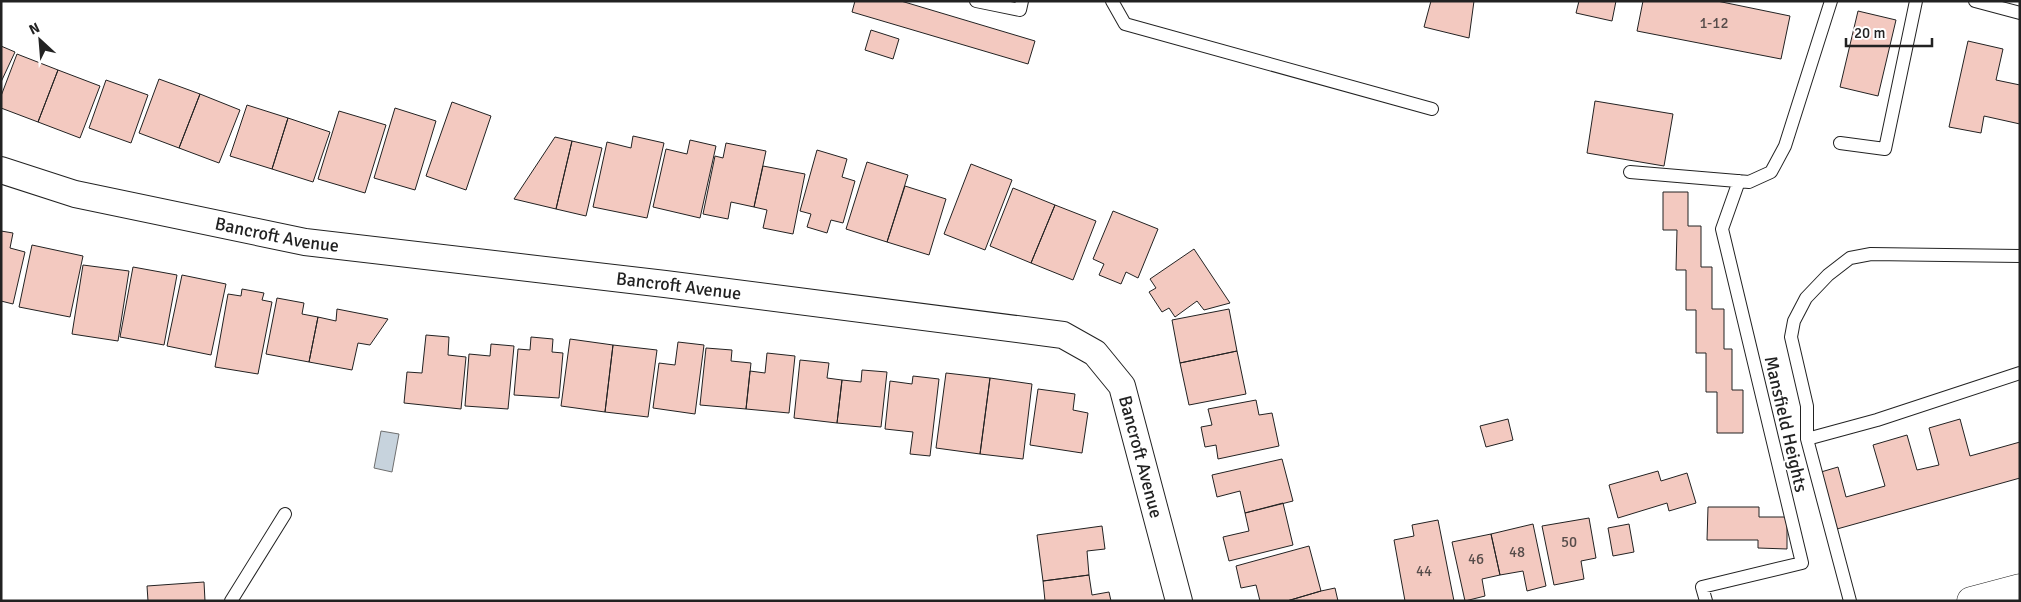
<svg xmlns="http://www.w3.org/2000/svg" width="2021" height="602" viewBox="0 0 2021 602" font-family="Signika,sans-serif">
  <rect width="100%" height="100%" fill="#fff"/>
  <path fill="#c7d3dd" stroke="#6f6f6f" d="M381,431L399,434L392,472L374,468Z"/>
  <path fill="#f3c9c0" stroke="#222" d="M855,1H901L1035,41L1028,64L852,12Z
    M1431,1H1474L1469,38L1424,27Z
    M1579,1H1616L1612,21L1576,13Z
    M1643,1H1717L1790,16L1781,59L1637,31Z
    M1858,11L1896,20L1878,96L1840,87Z
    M871,30L899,39L893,59L865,50Z
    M1968,41L2003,49L1996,80L2020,85V124L1984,116L1981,133L1949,127Z
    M1,46L15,52L1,82Z
    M17,54L58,70L38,122L1,108V96Z
    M58,70L100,86L80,138L38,122Z
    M159,79L200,94L179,148L139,133Z
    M106,80L148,95L131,143L89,128Z
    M200,94L240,110L219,163L179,148Z
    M1595,101L1673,114L1664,166L1587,153Z
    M452,102L491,116L466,190L426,176Z
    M247,105L288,118L272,169L230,156Z
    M395,108L436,121L415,190L374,178Z
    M339,111L386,125L365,193L318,179Z
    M288,118L330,132L313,182L272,169Z
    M633,136L664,143L647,218L593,207L607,142L631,148Z
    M555,137L572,141L556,209L514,199Z
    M690,140L716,146L700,218L653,207L666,149L687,154Z
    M572,141L602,148L586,216L556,209Z
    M726,143L766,151L754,207L731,202L728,219L703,214L715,156L723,158Z
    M817,150L847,159L842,177L855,181L843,223L831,220L827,233L807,227L811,214L800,211Z
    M867,162L908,175L887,242L846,229Z
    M971,164L1012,180L985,250L944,234Z
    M763,166L805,174L793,234L763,228L767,210L754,207Z
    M905,186L946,199L929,255L887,242Z
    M1013,188L1055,205L1031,263L990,246Z
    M1663,192H1688V226H1701V267H1712V309H1724V349H1732V390H1743V433H1717V392H1706V353H1696V310H1686V270H1676L1677,230H1663Z
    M1055,205L1096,221L1073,280L1031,263Z
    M1113,211L1158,229L1138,278L1126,272L1121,284L1099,275L1104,264L1093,259Z
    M1,231L13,233L10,248L25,252L13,304L1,301Z
    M32,245L83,256L70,317L19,307Z
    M1194,249L1230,303L1204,310L1197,301L1175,317L1169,308L1162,312L1149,292L1156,288L1150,279Z
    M83,265L129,271L118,341L72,334Z
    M133,267L177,275L164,345L120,337Z
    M182,275L226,284L211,355L167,346Z
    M242,289L264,293L262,300L272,302L258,374L215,367L228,294L241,296Z
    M277,298L304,303L302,314L318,317L309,362L266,354Z
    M337,309L388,319L370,345L358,343L352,370L309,362L318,317L336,321Z
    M1229,309L1237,351L1180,363L1172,320Z
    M426,335L449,337L448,355L466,357L461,409L404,403L407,372L422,373Z
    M531,337L553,339L552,352L563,353L559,398L514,395L518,349L530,350Z
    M570,339L613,345L605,412L561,406Z
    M678,342L704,345L695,414L653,408L659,363L675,365Z
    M491,344L514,346L508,409L465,406L469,354L490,356Z
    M613,345L657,350L648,417L605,412Z
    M706,348L732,350L731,361L751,363L746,409L700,405Z
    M1237,351L1246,394L1189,405L1180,363Z
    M767,353L795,356L789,413L746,409L750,371L765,373Z
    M800,360L829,363L827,378L842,380L837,423L794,418Z
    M862,370L887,372L881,427L837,423L842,380L861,382Z
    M946,373L990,378L980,454L936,448Z
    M913,376L939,379L930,456L910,454L913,432L885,429L890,381L912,384Z
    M990,378L1032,384L1023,459L980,454Z
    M1038,389L1075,394L1073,410L1088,413L1082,453L1030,445Z
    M1256,400L1259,415L1272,413L1279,446L1218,459L1216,445L1205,447L1201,427L1212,425L1208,409Z
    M1508,419L1513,440L1486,447L1480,426Z
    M1960,419L1970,456L2020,442V478L1837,529L1821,472L1838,467L1846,497L1885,486L1873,445L1907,435L1917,470L1939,465L1929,428Z
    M1282,459L1293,501L1245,513L1240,491L1217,497L1212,475Z
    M1658,471L1661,481L1687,473L1696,503L1669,511L1667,503L1618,518L1609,485Z
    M1283,503L1293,545L1229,561L1223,537L1249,531L1245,513Z
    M1708,507H1759V517H1787V549L1758,548V540H1707Z
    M1589,518L1596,558L1581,561L1584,579L1554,585L1542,526Z
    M1438,520L1454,601H1405L1394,540L1414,536L1412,525Z
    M1533,524L1546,586L1527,591L1523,571L1500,575L1491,534Z
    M1629,524L1634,552L1613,556L1608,528Z
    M1102,526L1105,549L1087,551L1089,575L1043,581L1037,535Z
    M1491,534L1500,575L1482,579L1485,596L1465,601L1452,542Z
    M1309,546L1321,591L1287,601H1260L1256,585L1241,588L1236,566Z
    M1089,575L1092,595L1109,592L1111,601H1045L1043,581Z
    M204,582L205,601H148L147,586Z
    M1335,588L1338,601H1287L1321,591Z"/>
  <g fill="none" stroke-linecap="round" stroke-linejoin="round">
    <defs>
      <path id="lane" d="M976,1L1020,10L1022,1
        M1112,1L1125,24L1432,109
        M1975,1L2020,13
        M1840,143L1885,149L1916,1
        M1630,172L1749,182L1771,172L1785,146L1831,1
        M1807,439L1877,420L2020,373
        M231,601L285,514
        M1706,601L1702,587L1802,563L1722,229L1739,181
        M1850,601L1807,439V406L1791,337L1794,321L1806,298L1828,275L1850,258L1871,254L2020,256"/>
      <g id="street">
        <path id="s1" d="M1,170L75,194L305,242L665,284L1063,335L1095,353L1122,386L1179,601"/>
      </g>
      <path id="highway" d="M1971,601L2020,588"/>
    </defs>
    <use href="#lane" stroke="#222" stroke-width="14"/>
    <use href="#street" stroke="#222" stroke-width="28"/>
    <use href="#highway" stroke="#222" stroke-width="29"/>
    <use href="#lane" stroke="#fff" stroke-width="12"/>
    <use href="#street" stroke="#fff" stroke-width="26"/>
    <use href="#highway" stroke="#fff" stroke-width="28"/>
  </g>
  <g text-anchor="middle" stroke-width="4" stroke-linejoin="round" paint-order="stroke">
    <g font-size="15" fill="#564c4a">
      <text x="1714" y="28">1-12</text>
      <text x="1569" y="547">50</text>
      <text x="1517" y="557">48</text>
      <text x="1476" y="564">46</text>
      <text x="1424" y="576">44</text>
    </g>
    <g font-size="18" fill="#222" stroke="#fff">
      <text dy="6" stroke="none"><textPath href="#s1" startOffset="284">Bancroft Avenue</textPath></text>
      <text dy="6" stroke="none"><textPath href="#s1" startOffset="689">Bancroft Avenue</textPath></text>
      <text transform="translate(1786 424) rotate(77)" y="6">Mansfield Heights</text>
      <text dy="6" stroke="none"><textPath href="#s1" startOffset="1229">Bancroft Avenue</textPath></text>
    </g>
  </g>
  <rect width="2021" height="602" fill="none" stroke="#222222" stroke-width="5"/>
  <g transform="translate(40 40) rotate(334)" stroke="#ffffff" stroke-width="4" paint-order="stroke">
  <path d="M0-4L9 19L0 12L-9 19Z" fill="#222222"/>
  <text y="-8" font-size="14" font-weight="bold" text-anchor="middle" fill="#222222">N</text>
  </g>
  <path d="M1846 38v8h86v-8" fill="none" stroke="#222222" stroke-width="2.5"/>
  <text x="1854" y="38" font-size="15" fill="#222222" stroke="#ffffff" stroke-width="4" paint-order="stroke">20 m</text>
</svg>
